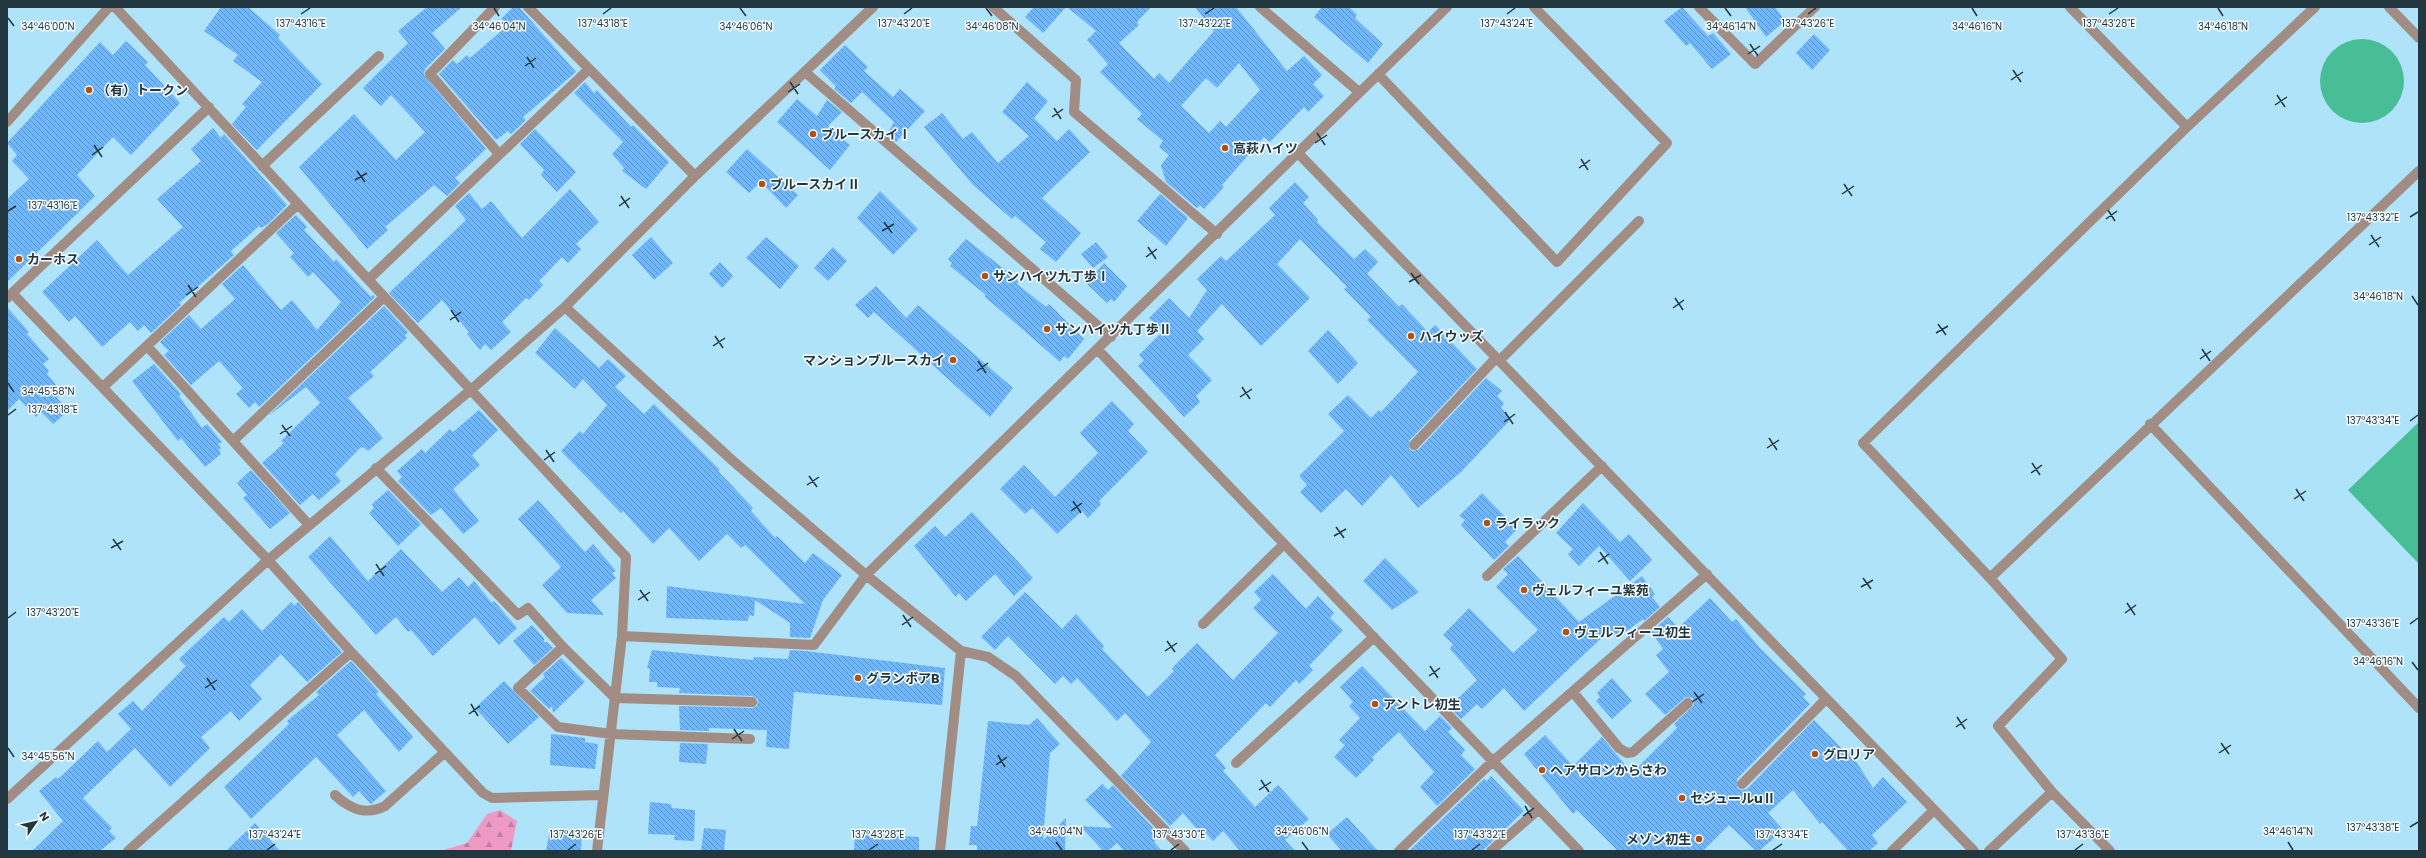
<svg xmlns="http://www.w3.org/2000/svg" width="2426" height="858" viewBox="0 0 2426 858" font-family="Poppins,'Noto Sans JP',sans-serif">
  <defs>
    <pattern id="forest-firs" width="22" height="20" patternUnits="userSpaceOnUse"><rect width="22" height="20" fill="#ed9bc5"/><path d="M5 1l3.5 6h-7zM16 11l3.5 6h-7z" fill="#c07fa1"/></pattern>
    <pattern id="building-back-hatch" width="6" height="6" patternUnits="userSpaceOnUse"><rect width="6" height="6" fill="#6fb7fa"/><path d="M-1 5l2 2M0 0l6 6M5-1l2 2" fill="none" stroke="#5b96cc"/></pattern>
  </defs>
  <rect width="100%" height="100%" fill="#afe3fa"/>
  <path fill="url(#forest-firs)" d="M500,810L517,821L511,851H440L467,843L487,814Z"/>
  <path fill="#48be97" d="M2320 81a42 42 0 1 1 84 0a42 42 0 1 1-84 0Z
    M2419,422V564L2348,490Z"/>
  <path fill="url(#building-back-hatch)" fill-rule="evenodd" d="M221,7H248L280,35L278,38L322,84L257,150L232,124L246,107L242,104L262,82L233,61L238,55L204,31Z
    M427,7H462L432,33L445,49L425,69L424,75L486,149L455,178L460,183L447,196L434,185L385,227L388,230L367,249L299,167L354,114L396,160L425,132L391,95L381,106L363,88L408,43L398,31Z
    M513,7H519L576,72L523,117L526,120L511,134L508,131L496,140L439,74L453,60L457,64L467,55L470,58L507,26L501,19Z
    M1034,7H1066L1043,33L1025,17Z
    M1067,7H1151L1137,22L1139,25L1119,43L1154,79L1159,73L1169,83L1214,31L1195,7H1236L1287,71L1304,56L1322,75L1313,84L1324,96L1308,112L1304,107L1270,142L1264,137L1222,185L1224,187L1204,209L1200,205L1197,208L1166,182L1161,165L1169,155L1159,147L1163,141L1137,119L1142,114L1100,72L1108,64L1087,40L1096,31ZM1239,63L1260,90L1226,127L1220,121L1209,133L1181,106L1206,78L1217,88Z
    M1322,7H1349L1357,15L1355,18L1383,44L1368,63L1314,17Z
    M1682,7L1708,36L1713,33L1731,54L1712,69L1690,43L1686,46L1664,21Z
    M1745,7H1775L1785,21L1766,37Z
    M1814,34L1830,50L1812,70L1796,53Z
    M126,41L148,62L145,65L180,103L131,155L113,137L77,175L95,196L7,282V199L29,179L12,161L17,155L7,143L100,42L113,55Z
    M845,45L868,67L864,71L893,97L900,89L925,111L896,142L887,135L894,122L862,92L851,103L834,89L836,86L820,70Z
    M585,82L594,93L597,90L631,127L633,125L669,162L646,189L622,171L624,168L612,154L623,142L574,93Z
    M1027,82L1048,101L1034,118L1057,141L1069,129L1090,152L1042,198L1081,233L1056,262L1040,249L1046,242L1015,216L1012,219L973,185L924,127L942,113L963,139L972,132L998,163L1029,136L1002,112Z
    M797,99L817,116L827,100L842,112L828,126L850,145L830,170L777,122Z
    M213,128L221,138L224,134L287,205L268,224L261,228L259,226L231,251L234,255L179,303L181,305L151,333L144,325L138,331L130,322L102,347L75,316L69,322L42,292L97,240L128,275L183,227L157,199L201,161L191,149Z
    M535,129L576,172L557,192L541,175L544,170L520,144Z
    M747,149L798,195L786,208L761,182L749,193L726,172Z
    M1295,182L1309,197L1303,203L1318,220L1317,222L1354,259L1365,249L1378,262L1367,274L1399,307L1402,304L1428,332L1435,325L1477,369L1409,441V449L1413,451L1419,449L1486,378L1502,391L1497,396L1504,403L1501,408L1511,419L1461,472L1418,508L1391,475L1362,506L1346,489L1321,513L1300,492L1307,485L1299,476L1344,431L1328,414L1348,395L1371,418L1379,410L1381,412L1418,372L1367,320L1371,317L1344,289L1347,287L1300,239L1277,264L1310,298L1261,346L1222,304L1197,331L1204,339L1188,355L1212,380L1196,396L1200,402L1184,417L1138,366L1144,360L1139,355L1162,332L1149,318L1169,298L1189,318L1207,290L1197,279L1221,256L1226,261L1275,215L1269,208Z
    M570,189L599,222L576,244L581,249L568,263L562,257L539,281L543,285L529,300L526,298L502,322L511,332L491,350L485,344L480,350L467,334L469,332L442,300L418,323L389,293L466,220L455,206L469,193L482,209L491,201L522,238Z
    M880,191L918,229L893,255L857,218Z
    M1160,194L1188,218L1166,246L1137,221Z
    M296,215L307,227L304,230L334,262L336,259L371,297L373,295L375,297L259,407L255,402L249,408L236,394L243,388L219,361L191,385L164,355L169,351L160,342L189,315L201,329L235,299L222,284L243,265L281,310L292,300L317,330L341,302L313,272L308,277L290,257L294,253L276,233Z
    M651,237L673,263L654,280L632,255Z
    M766,237L799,266L780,289L746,258Z
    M966,239L1019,281L1017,284L1046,307L1049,304L1084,339L1068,359L1064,356L1060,362L984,296L986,295L950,266L952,263L948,259Z
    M1096,242L1108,257L1093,268L1081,254Z
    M833,247L847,261L828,281L814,268Z
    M720,262L733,276L722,288L709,274Z
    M1104,263L1127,286L1114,302L1111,299L1107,303L1086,283Z
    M876,286L906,318L918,305L1013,388L990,417L874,312L868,318L855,305Z
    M384,306L408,332L405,335L407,338L370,372L374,376L348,398L383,438L368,451L363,447L360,448L335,474L341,481L319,500L313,494L300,505L262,463L284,443L281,441L320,403L306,387L267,417Z
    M7,307L29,332L27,334L49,359L43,364L49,371L47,374L62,392L57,398L68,411L53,424L41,412L36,417L19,399L7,411Z
    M555,328L599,368L608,359L626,376L615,387L644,414L654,404L720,470L718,471L753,508L751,511L775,538L777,536L805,563L813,553L842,575L823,600L810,638L790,637V623L755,600L754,616L749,615L748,621L666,618L667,586L805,604L745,545L741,548L727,534L699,561L669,528L653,544L623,511L621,513L561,451L580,431L583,434L607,405L583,379L575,389L535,353Z
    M1328,330L1358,363L1338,384L1308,351Z
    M154,364L181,394L179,396L202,428L207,424L222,442L218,444L221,448L219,450L221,454L205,467L181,438L178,441L132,381Z
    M1112,401L1134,424L1128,431L1148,452L1099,501L1101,504L1088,518L1082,511L1057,534L1032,508L1025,514L1000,489L1024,465L1055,497L1098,453L1080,433Z
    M479,410L498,430L472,455L480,465L453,489L479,521L463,534L441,508L431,515L398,481L402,477L397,471L422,449L425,453L450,429L453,432Z
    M251,470L290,513L270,529L243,498L247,495L237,483Z
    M388,490L421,524L398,546L369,513L374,508L372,504Z
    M1482,493L1517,529L1505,542L1509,546L1494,560L1461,525L1465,520L1459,516Z
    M538,500L585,552L593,544L616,571L612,573L616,578L591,600L604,615L567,613L542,585L561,567L518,519Z
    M1583,503L1620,542L1629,534L1652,560L1630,581L1599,546L1579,566L1568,554L1573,549L1556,533Z
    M972,512L1033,578L1014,596L995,574L966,601L959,593L956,597L914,546L935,526L945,537Z
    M330,536L368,581L401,549L442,592L459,577L468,587L474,581L492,603L494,601L517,628L499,645L475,617L433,656L411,630L408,632L396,617L376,635L308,557Z
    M1518,556L1579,622L1642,576L1655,594L1652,597L1660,607L1644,621L1643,619L1616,639L1610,630L1524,711L1504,688L1482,709L1477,704L1461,719L1449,707L1477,680L1450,649L1453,644L1443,635L1469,608L1513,653L1538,630L1496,587L1508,574L1503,569Z
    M1385,558L1419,592L1392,610L1363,581Z
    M1273,574L1306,609L1318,596L1334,613L1330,618L1343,630L1309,666L1313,670L1299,684L1296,680L1270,707L1266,703L1215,755L1226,768L1223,771L1255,807L1278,785L1309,819L1285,840L1295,851H1240L1223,831L1213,841L1203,830L1200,833L1183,813L1170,826L1121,776L1151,742L1125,713L1117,721L1077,678L1071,684L1063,676L1055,684L1008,636L995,650L981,637L1025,592L1062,629L1076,614L1104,646L1102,649L1148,697L1174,671L1172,668L1197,643L1233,680L1278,633L1253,608L1261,600L1254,592Z
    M1710,598L1732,622L1736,619L1759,647L1806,694L1803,697L1810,704L1737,779V788L1741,790L1747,789L1814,720L1847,754L1850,752L1873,788L1883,777L1907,802L1872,835L1878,843L1869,851H1848L1822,822L1820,824L1793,790L1768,813L1783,830L1759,851H1756L1729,825L1703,851H1618L1577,810L1573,814L1524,754L1545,735L1573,766L1602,737L1632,773L1677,728L1674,724L1694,705L1693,698L1686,697L1665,715L1645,694L1669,672L1656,655L1663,649L1651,632L1668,617L1678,628Z
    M291,602L294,606L298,602L342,652L307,682L281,654L250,685L262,699L239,721L231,711L201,737L210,748L170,787L135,748L83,798L112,828L109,831L116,838L100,851H32L63,821L39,791L56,777L58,779L98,741L107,752L131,729L118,714L133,701L142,711L186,666L179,659L224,617L229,622L242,609L262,631Z
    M532,625L544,638V642H547L553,648L534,665L513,641Z
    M652,650L753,660L754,657L788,659L790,650L806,651L945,668L942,705L794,692L789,749L766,747L767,730L709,728V731L680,730L679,706L752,708L757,706L758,699L752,696L679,693L680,688L657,687V682H649L650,669L647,668Z
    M561,658L585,682L553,713L552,706L549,709L530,691L545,677L543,674Z
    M351,661L379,692L376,694L413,737L399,752L364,710L337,735L386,791L371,804L359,791L353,797L316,757L251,819L224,787L289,724L287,721L319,695L316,692Z
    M1362,666L1425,731L1440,716L1452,728L1448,732L1465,750L1461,755L1475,769L1437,806L1420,787L1434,772L1399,732L1372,757L1374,760L1356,778L1334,757L1345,745L1339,740L1360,718L1349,706L1353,702L1340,687Z
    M1612,678L1632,701L1612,719L1596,701L1600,697L1597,693Z
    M504,681L539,717L508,744L475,708Z
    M1037,718L1060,744L1050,753L1043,840L1066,818L1065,851H977V845H969L971,826H977L988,721L1029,725Z
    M551,734L585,738V742L598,744L595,769L550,765Z
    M680,743L708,744L706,764L679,762Z
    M1491,776L1524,811L1501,833L1482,851H1409L1484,779L1487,781Z
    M1102,784L1108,790L1113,785L1160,835L1154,842L1162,851H1124L1117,843L1108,851H1103L1080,826L1113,828L1085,800Z
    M650,802L671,804L672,808L695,810L694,841L674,840L675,835L648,834Z
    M1347,817L1378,851H1342L1327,834Z
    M255,823L280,851H226L236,841Z
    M704,828L726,830L724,851H701Z
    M550,829L582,832L581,851H546Z
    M855,833L919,837V851H854Z"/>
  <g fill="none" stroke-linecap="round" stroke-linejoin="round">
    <path stroke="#a18d84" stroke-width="10" d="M115,7L626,557L622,636L597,851
      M495,7L430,74L499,154
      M528,7L695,176
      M993,7L1076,80L1074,112L1217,234
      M1260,7L1359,92
      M1699,7L1755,64L1815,7
      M2070,7L2187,127
      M2389,7L2419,38
      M805,72L1111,337
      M1378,74L1557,262L1667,143L1534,7
      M7,122L109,7
      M1298,153L1974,851
      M262,166L379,56
      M369,279L589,69
      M12,293L268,560L351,652L128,851
      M7,298L209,107
      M565,307L733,461L866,575L961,651L940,851
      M147,346L233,441
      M1098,350L1579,851
      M1499,361L1639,221
      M103,387L297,205
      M2150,424L2419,708
      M1414,445L1496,358
      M376,468L518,615L528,608L563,647L615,698L752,702
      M309,525L233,441L384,297
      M1487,576L1602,466
      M1990,578L2419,171
      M1203,624L1284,544
      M622,636L814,645L866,575L1447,7
      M563,647L518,688L558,727L611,734L750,739
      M961,651L988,657L1016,676L1185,851
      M351,652L483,793L492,798L603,795
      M1573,692L1619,748L1627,753L1633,752L1688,703
      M1236,763L1374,637
      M1742,784L1826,699
      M335,795C350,809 366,816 385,806L445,752
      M7,799L268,560L473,388L565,307L695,176L873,7
      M1399,851L1492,762L1707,574
      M1491,851L1538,810
      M1892,851L1933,811
      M1989,851L2052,792
      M2110,851L2052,792L1998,726L2062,659L1990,578L1863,443L2187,127L2315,7"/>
  </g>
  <path fill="none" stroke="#233740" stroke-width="1.5" d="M494,8L499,16M740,8L746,16M986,8L992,16M1725,8L1731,16M1972,8L1977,16M2218,8L2223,16M301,14L310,8M603,14L611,8M904,14L912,8M1205,14L1214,8M1507,14L1515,8M1808,14L1816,8M2109,14L2118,8M8,18L14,26M1750,44L1758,56M1748,54L1760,46M527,57L534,68M525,66L536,58M2013,70L2021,82M2011,80L2023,72M790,82L798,94M788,92L800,84M2277,95L2285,107M2275,105L2287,97M1054,108L1061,119M1052,117L1063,109M1317,133L1325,145M1315,143L1327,135M94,145L102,157M92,155L103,147M1581,159L1588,170M1579,168L1590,160M357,171L365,182M355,180L367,173M1844,184L1852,196M1842,194L1854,186M621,196L629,208M619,206L630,198M2108,210L2115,221M8,211L16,206M2410,217L2418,212M2106,219L2117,211M884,222L892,233M882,231L894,224M2371,235L2379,247M2369,245L2381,237M1148,247L1156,259M1146,257L1157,249M1411,273L1419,284M1409,282L1421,275M188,285L196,297M186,295L198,287M2412,296L2418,305M1675,298L1683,310M1673,308L1684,300M451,310L459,322M450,320L461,312M1938,324L1946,335M1936,333L1948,326M715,336L723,348M713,346L725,338M2202,349L2210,361M2200,359L2211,351M978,361L986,373M977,371L988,363M8,383L14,392M1242,387L1250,399M1240,397L1252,389M1505,412L1513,424M8,415L16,409M2410,421L2418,415M1504,422L1515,414M282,425L290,436M280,434L292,426M1769,438L1777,450M1767,448L1779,440M546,450L554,462M544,460L555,452M2032,463L2040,475M2031,473L2042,465M809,476L817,487M807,485L819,477M2296,489L2304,501M2294,499L2306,491M1073,501L1081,513M1071,511L1082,503M1336,527L1344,538M1334,536L1346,529M113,539L121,550M111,548L123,541M1600,552L1608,564M1598,562L1609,554M376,564L384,576M375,574L386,566M1863,578L1871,589M1861,587L1873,580M640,590L648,601M638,600L650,592M2127,603L2135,615M2125,613L2136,605M903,615L911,627M8,618L16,612M2410,624L2418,618M902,625L913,617M1167,641L1175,652M1165,651L1177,643M2412,662L2418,670M1430,666L1438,678M1429,676L1440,668M207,678L215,690M205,688L217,680M1694,692L1702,703M1692,702L1704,694M471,704L478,716M469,714L480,706M1957,717L1965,729M1956,727L1967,719M734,729L742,741M732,739L744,731M2221,743L2229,754M8,748L14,757M2219,753L2231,745M998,755L1005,767M996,765L1007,757M1261,780L1269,792M1259,790L1271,782M1525,806L1532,818M1523,816L1534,808M2410,827L2418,822M1056,842L1062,850M1302,842L1308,850M2288,842L2293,850M267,850L275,844M568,850L576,844M869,850L878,844M1171,850L1179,844M1472,850L1480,844M1773,850L1782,844M2075,850L2083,844"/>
  <g fill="#b2510f" stroke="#f7fcfe" stroke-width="1.5">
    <circle cx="89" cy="90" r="4"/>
    <circle cx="813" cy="134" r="4"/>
    <circle cx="1225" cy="148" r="4"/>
    <circle cx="762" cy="184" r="4"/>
    <circle cx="19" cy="259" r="4"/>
    <circle cx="985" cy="276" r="4"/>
    <circle cx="1047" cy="329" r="4"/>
    <circle cx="1411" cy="336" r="4"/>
    <circle cx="953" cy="360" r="4"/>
    <circle cx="1487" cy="523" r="4"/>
    <circle cx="1524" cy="590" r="4"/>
    <circle cx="1566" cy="632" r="4"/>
    <circle cx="858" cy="678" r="4"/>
    <circle cx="1375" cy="704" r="4"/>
    <circle cx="1815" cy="754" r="4"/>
    <circle cx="1542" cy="770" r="4"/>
    <circle cx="1682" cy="798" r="4"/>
    <circle cx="1699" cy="839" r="4"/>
  </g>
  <g text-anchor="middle" stroke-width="3" stroke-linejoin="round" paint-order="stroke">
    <g font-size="13" font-weight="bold" fill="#233740" stroke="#f7fcfe" text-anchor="start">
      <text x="97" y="95">（有）トークン</text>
      <text x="821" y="139">ブルースカイⅠ</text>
      <text x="1233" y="153">高萩ハイツ</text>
      <text x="770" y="189">ブルースカイⅡ</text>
      <text x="27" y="264">カーホス</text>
      <text x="993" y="281">サンハイツ九丁歩Ⅰ</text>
      <text x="1055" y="334">サンハイツ九丁歩Ⅱ</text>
      <text x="1419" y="341">ハイウッズ</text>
      <text x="945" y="365" text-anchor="end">マンションブルースカイ</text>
      <text x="1495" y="528">ライラック</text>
      <text x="1532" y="595">ヴェルフィーユ紫苑</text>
      <text x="1574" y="637">ヴェルフィーユ初生</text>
      <text x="866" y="683">グランボアB</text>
      <text x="1383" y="709">アントレ初生</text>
      <text x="1823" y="759">グロリア</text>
      <text x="1550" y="775">ヘアサロンからさわ</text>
      <text x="1690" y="803">セジュールuⅡ</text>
      <text x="1691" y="844" text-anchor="end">メゾン初生</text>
    </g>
  </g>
  <g font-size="10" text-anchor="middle" fill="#233740" stroke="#f7fcfe" stroke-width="3" stroke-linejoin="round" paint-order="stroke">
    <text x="301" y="27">137°43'16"E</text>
    <text x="603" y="27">137°43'18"E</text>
    <text x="904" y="27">137°43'20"E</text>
    <text x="1205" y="27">137°43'22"E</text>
    <text x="1507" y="27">137°43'24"E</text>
    <text x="1808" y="27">137°43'26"E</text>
    <text x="2109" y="27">137°43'28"E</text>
    <text x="1977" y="30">34°46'16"N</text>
    <text x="2223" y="30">34°46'18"N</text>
    <text x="499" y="30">34°46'04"N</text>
    <text x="746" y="30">34°46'06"N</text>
    <text x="992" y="30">34°46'08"N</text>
    <text x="1731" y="30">34°46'14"N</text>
    <text x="48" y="30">34°46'00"N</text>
    <text x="53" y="209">137°43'16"E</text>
    <text x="2373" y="221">137°43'32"E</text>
    <text x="2378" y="300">34°46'18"N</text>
    <text x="48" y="395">34°45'58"N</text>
    <text x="53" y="413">137°43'18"E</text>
    <text x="2373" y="424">137°43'34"E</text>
    <text x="53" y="616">137°43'20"E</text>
    <text x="2373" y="627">137°43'36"E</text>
    <text x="2378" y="665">34°46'16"N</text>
    <text x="48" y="760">34°45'56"N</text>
    <text x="2373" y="831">137°43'38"E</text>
    <text x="1056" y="835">34°46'04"N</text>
    <text x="1302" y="835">34°46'06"N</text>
    <text x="2288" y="835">34°46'14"N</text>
    <text x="275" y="838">137°43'24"E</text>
    <text x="576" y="838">137°43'26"E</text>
    <text x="878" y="838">137°43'28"E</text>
    <text x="1179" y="838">137°43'30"E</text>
    <text x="1480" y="838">137°43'32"E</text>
    <text x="1782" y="838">137°43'34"E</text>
    <text x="2083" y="838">137°43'36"E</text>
  </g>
  <rect width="2426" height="858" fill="none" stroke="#233740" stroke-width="16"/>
  <g transform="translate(36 822) rotate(56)" stroke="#f7fcfe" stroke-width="3" paint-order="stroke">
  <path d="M0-3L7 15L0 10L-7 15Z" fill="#233740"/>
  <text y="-6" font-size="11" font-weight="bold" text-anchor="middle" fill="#233740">N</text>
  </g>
</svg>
